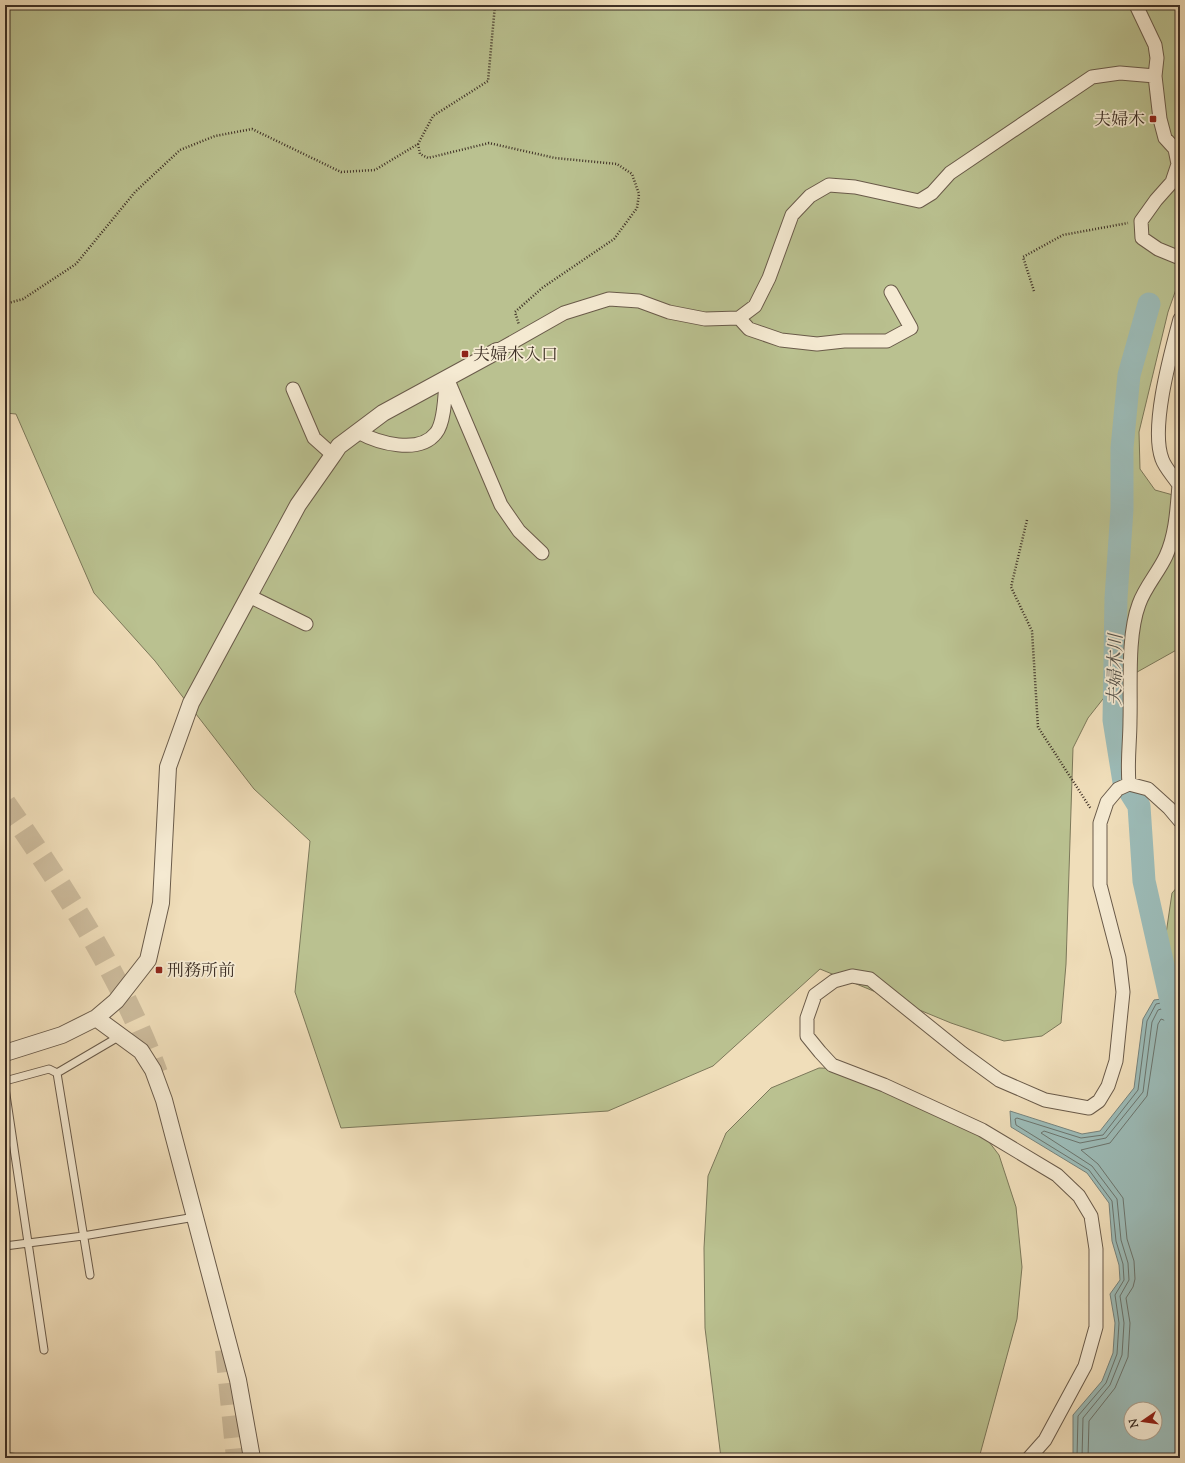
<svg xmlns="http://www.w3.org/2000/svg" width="1185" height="1463" viewBox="0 0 1185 1463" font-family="'Sorts Mill Goudy','Noto Serif JP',serif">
  <rect width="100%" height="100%" fill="#f0deba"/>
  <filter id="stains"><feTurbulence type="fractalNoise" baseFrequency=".005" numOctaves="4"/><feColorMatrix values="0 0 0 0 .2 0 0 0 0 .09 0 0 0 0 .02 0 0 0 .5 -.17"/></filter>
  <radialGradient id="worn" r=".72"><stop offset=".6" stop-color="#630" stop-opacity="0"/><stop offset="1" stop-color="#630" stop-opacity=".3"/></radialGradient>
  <path fill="#bac190" stroke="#7c785a" d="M5,5H1180V278L1168,312L1139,432L1140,469L1155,490L1173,495L1180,490V648L1114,685L1088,718L1073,748L1066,964L1061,1023L1042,1036L1004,1041L951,1023L820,969L713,1066L608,1111L341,1128L295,992L310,841L254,789L155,661L94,593L16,414L5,413Z
    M1180,884V1098L1164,1008L1166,934L1172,893Z
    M819,1068L859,1069L983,1134L999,1155L1016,1207L1022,1267L1017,1319L979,1458H721L705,1328L704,1248L708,1176L726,1133L771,1088Z
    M5,1452L46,1458H5Z"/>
  <path fill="#9cbbb7" stroke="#76837d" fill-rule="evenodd" d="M1162,999L1180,1012V1458H1073V1415L1102,1381L1113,1353L1115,1323L1110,1294L1120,1280L1119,1265L1112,1241L1109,1203L1087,1173L1011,1127L1010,1111L1082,1134L1100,1131L1134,1088L1143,1019L1154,1000ZM1131,1409H1155V1433H1131Z"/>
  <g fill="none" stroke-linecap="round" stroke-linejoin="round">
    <path stroke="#6c756e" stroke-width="1" d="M1077,1458L1078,1416L1106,1383L1117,1354L1119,1323L1115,1295L1124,1280L1123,1264L1116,1241L1112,1201L1089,1170L1016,1125L1015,1119L1017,1118L1081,1138L1103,1135L1138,1090L1147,1021L1156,1004L1161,1003L1180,1015
      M1082,1458L1083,1418L1110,1385L1122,1355L1124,1323L1120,1296L1129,1280L1128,1263L1121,1240L1117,1199L1092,1166L1041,1133L1044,1131L1080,1143L1106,1138L1143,1092L1152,1022L1158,1010L1161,1009L1174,1019L1180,1020
      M1088,1458L1089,1421L1115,1388L1128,1357L1130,1323L1126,1298L1133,1287L1135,1279L1134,1261L1127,1239L1123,1198L1098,1164L1081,1150L1110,1143L1147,1096L1158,1024L1161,1019L1180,1026"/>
    <path stroke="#9cbbb7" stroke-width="23" d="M1149,304L1129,375L1122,448V509L1116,598L1114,720L1124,782L1139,806L1144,881L1174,1014L1180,1029"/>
    <path stroke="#ccbb9c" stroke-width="22" stroke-dasharray="22 11" stroke-linecap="butt" d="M5,803C63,887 122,976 157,1073
      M226,1350L237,1458"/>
    <defs>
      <path id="service" d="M5,1081L49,1069L57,1073
        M5,1088L44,1350
        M5,1246L83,1236L195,1217
        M90,1275L57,1073L120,1036"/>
      <path id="minor" d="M1136,5L1155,45L1157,58L1155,76L1160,119L1165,138L1175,149L1178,164L1172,182L1156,200L1141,221L1142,238L1158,249L1180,258
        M739,318L749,329L781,340L817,344L844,341H887L911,328L891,292
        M497,351L564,313L609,299L639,301L669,312L705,319L739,318L755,306L769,278L792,215L810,196L829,185L855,187L919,201L932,193L950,173L1092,77L1120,73L1155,76
        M447,378L501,505L519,531L542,553
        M293,389L314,438L333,455
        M358,432C378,443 419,455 436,433C445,422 445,393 446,379
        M249,596L306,624
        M1129,784C1127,760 1130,743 1130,720C1131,686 1127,636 1139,604C1145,587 1158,573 1166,556C1176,534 1177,509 1179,485C1174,477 1165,468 1162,459C1150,427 1171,353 1180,319
        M1029,1458L1045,1440L1085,1366L1096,1327V1249L1091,1216L1079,1196L1057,1175L982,1130L884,1085L832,1065L820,1052L807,1036V1018L815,995L834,981L852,976L870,979L962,1053L999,1080L1045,1100L1089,1108L1099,1101L1108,1086L1116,1061L1123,992L1119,958L1100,885V823L1107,802L1118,789L1129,784L1148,789L1169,808L1180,821"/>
      <path id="tertiary" d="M96,1018L141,1051L153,1070L164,1100L238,1380L252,1458
        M5,1053L62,1035L96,1018L116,1001L148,960L161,903L168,767L191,703L298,505L333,455L339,446L383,413L497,351"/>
    </defs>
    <use href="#service" stroke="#6a5b4a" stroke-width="9"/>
    <use href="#minor" stroke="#6a5b4a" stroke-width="15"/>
    <use href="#tertiary" stroke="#6a5b4a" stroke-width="18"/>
    <path stroke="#3d2f25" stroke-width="2.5" stroke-dasharray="1 2" stroke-linecap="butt" d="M1013,5L1030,9L1035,5
      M1080,5L1084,9L1098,5
      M418,144L420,154L428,158L489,143L555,158L617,164L632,174L639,194L637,208L614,239L542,288L515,312L519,325
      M1034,291L1023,257L1063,235L1128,223
      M5,304L23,299L76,264L135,192L180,150L215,136L252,129L341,172L375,170L418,144L433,116L488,81L495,5
      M1027,520L1011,587L1032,631L1038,727L1091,809"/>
    <use href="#service" stroke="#f5ead2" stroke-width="7"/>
    <use href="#minor" stroke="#f5ead2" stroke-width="13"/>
    <use href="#tertiary" stroke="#f5ead2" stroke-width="16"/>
  </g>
  <g fill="#8f2418" stroke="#f5ead2" stroke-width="1.5">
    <rect x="1149" y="115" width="8" height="8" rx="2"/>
    <rect x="461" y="350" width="8" height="8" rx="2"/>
    <rect x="155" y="966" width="8" height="8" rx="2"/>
  </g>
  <g text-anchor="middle" stroke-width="3.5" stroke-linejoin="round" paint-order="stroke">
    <g font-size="17" fill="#3d2f25" stroke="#f5ead2" text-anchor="start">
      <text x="1145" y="125" text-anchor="end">夫婦木</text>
      <text x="473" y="360">夫婦木入口</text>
      <text x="167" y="976">刑務所前</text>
    </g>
    <g font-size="18" font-style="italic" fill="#55524a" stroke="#f5ead2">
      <text transform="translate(1115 670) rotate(-89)" y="6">夫婦木川</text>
    </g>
  </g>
  <rect width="1185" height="1463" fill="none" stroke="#f0deba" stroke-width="20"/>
  <rect x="6" y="6" width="1173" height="1451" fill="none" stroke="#3d2f25" stroke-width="2"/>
  <rect x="10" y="10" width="1165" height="1443" fill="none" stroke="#3d2f25"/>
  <g transform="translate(1143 1421) rotate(257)"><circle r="19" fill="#f5ead2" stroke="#ab9f8d"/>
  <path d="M0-3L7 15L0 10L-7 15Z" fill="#8f2418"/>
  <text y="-6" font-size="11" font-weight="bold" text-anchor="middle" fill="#3d2f25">N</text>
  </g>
  <rect width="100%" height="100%" filter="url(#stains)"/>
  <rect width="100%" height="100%" fill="url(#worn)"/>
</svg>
